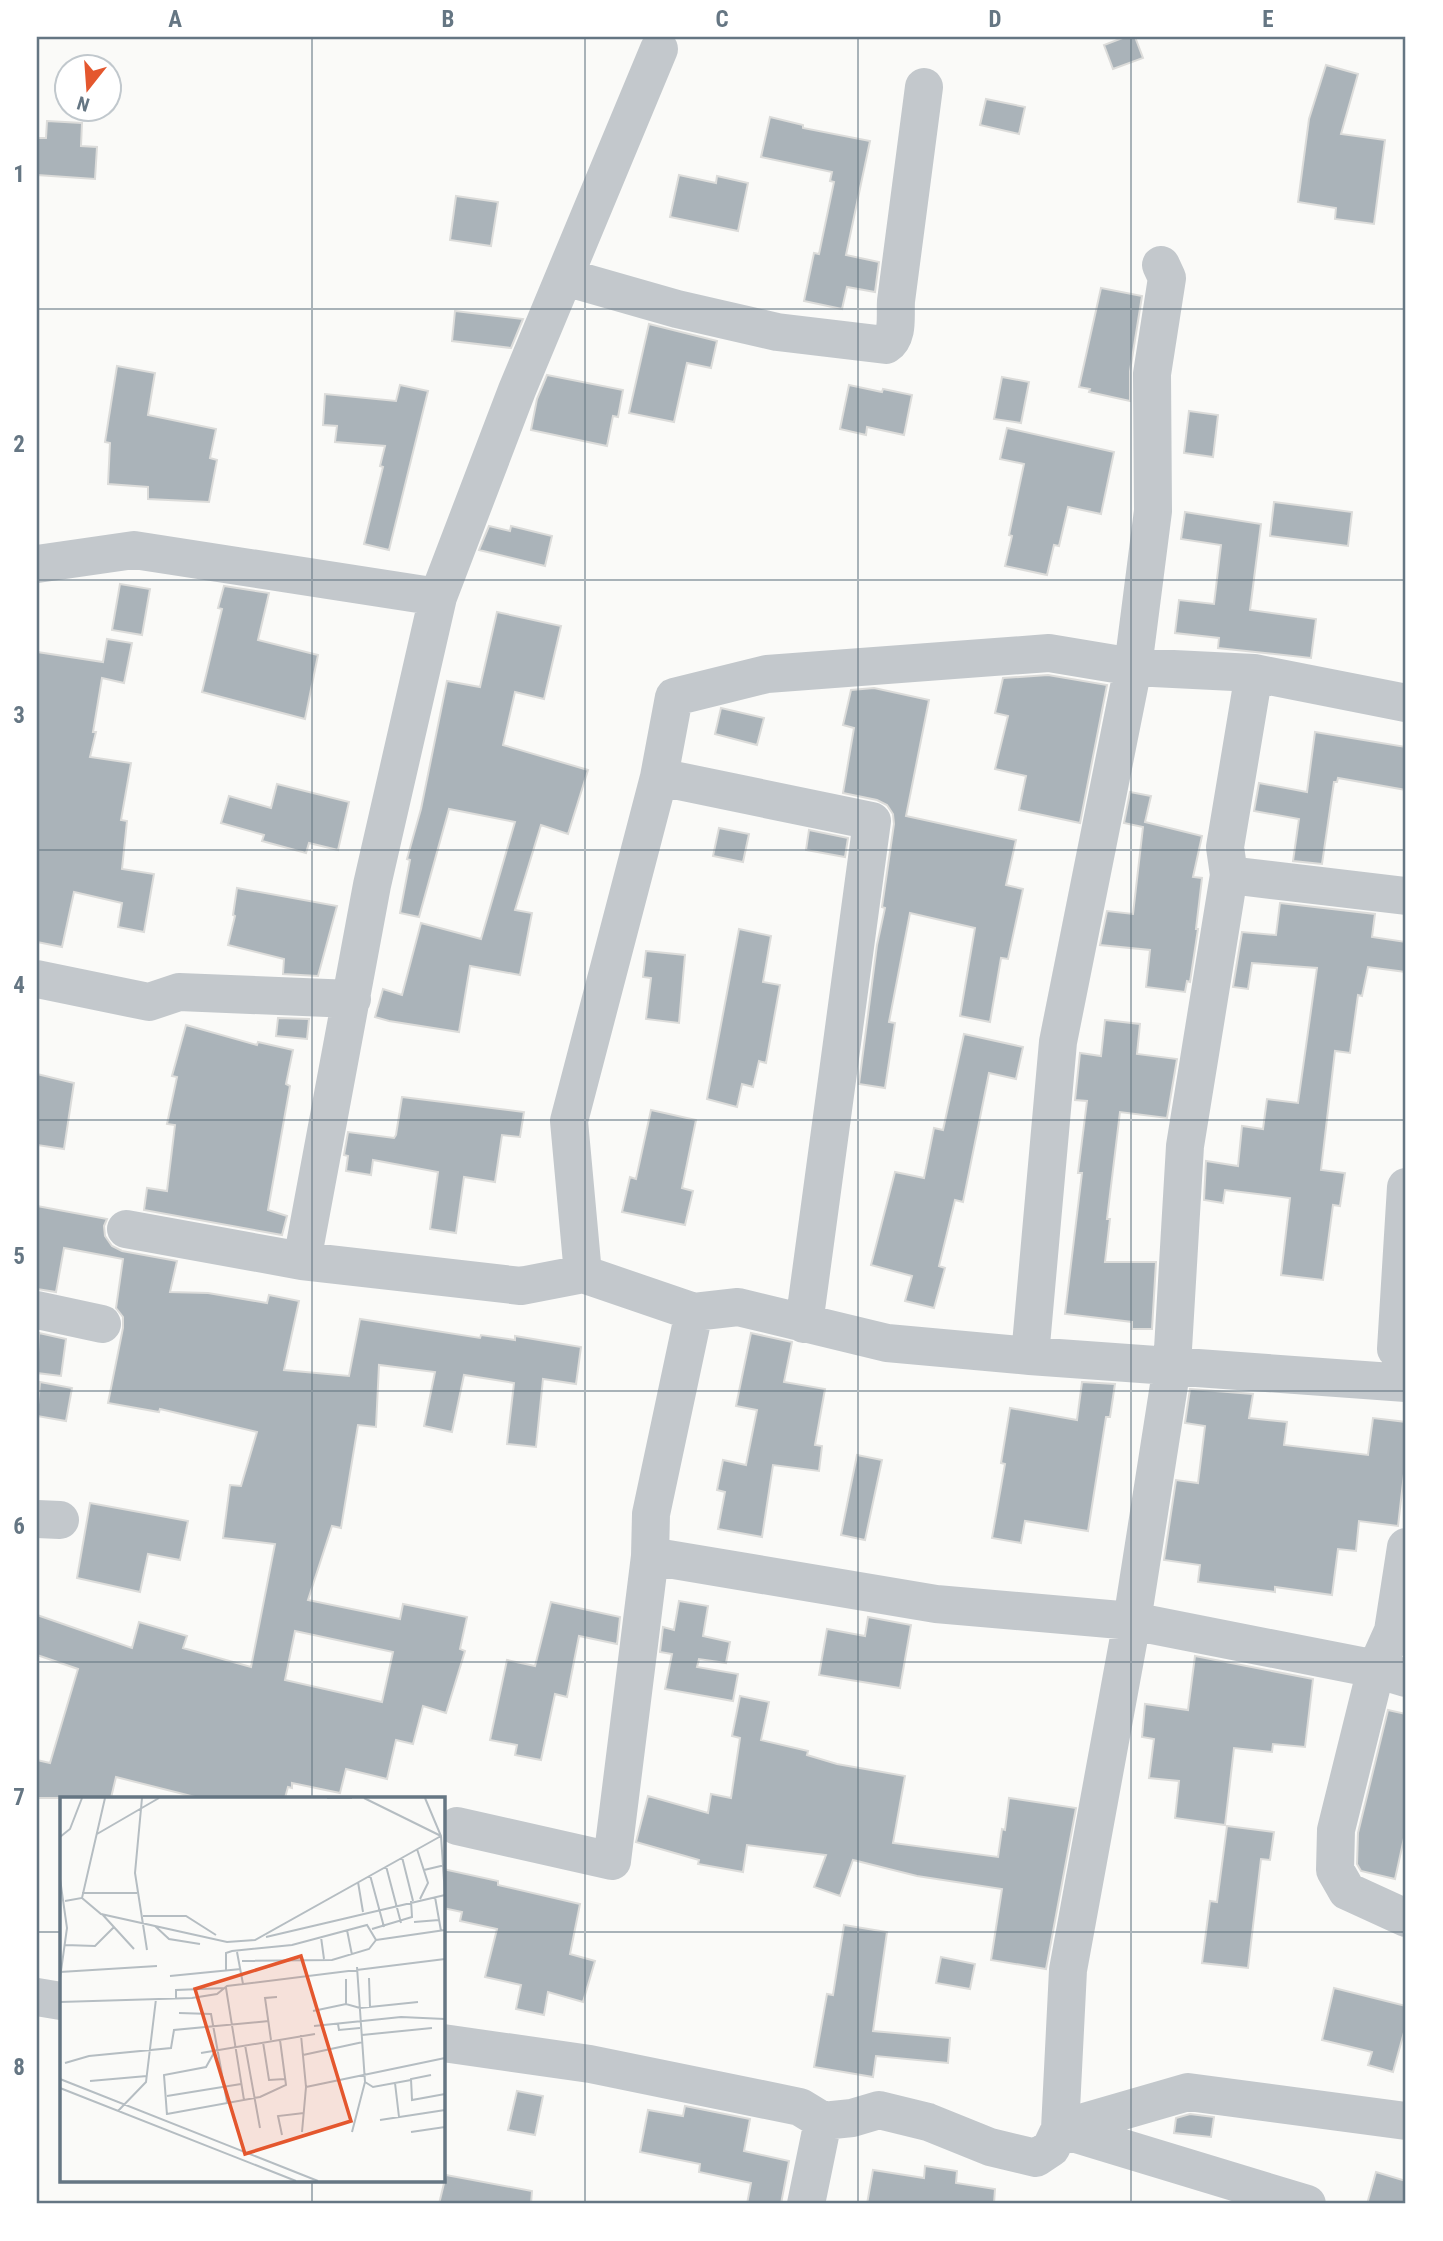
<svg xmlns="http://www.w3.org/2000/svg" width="1443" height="2241" viewBox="0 0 1443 2241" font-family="'Roboto Condensed',sans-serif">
  <rect width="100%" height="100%" fill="#fafaf8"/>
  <path fill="#aab3b9" stroke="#dcdcda" stroke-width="2" fill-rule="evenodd" d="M1125,37H1135L1143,58L1113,69L1104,45Z
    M1326,65L1358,74L1341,134L1385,140L1374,224L1335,219L1336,208L1298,202L1309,119Z
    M986,99L1025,107L1019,134L980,125Z
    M770,117L803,125V128L870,141L846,255L879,262L875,292L847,287L842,309L804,301L814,253L819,254L834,182L830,181L832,172L761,157Z
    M47,121L82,123L81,146L97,147L95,179L37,175V138H46Z
    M679,175L716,183L717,176L748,183L738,231L670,217Z
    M456,196L498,202L491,246L450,240Z
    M1101,288L1142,296L1130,371V401L1089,392L1090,389L1079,387Z
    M455,311L523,319L511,348L452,341Z
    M649,324L717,341L711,368L687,363L674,422L629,413Z
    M117,366L155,373L148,415L216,429L210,458L217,460L209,502L148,499V487L108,484L110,443L105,442Z
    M547,375L623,390L618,417L613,416L607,446L531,430L537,399Z
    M1002,377L1029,382L1021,423L994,419Z
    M400,385L428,391L389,550L364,544L383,467L380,466L385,446L335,442L337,426L323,425L325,394L396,401Z
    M849,385L882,392L883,389L912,395L904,435L867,427L866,435L840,429Z
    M1189,411L1218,415L1213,457L1184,453Z
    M1007,428L1114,452L1101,514L1068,507L1059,546L1054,545L1047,575L1005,566L1012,536L1009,535L1024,464L1000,459Z
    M1274,502L1352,512L1348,546L1270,536Z
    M1185,512L1261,524L1250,610L1316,619L1311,658L1218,648L1219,638L1175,633L1179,600L1214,604L1221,545L1181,539Z
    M489,526L510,531L511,526L552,536L545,566L479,550Z
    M120,584L150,589L142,635L112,630Z
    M224,586L269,593L258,640L318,655L305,719L202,692L222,609L218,608Z
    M497,612L561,626L544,699L515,692L503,745L588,770L568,834L541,825L515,910L532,913L520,975L470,966L459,1032L389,1021L375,1017L383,989L402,995L421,923L481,939L515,822L449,809L419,917L400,913L410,860L407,859L421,809L447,681L480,687Z
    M107,639L132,643L124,683L102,678L93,732H96L90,757L131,763L121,820L127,821L122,869L154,874L144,932L118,927L122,903L74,892L62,947L37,942V652L103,662Z
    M1048,675L1107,685L1080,823L1019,810L1026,776L995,769L1008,716L995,713L1003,678Z
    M874,688L929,700L906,816L1016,840L1006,885L1023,889L1008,959L1001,958L990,1022L960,1016L975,928L910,913L889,1022L895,1023L885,1088L859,1084L877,945L885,908L882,907L894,824L893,814L887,805L877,800L843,793L854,728L843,725L851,690Z
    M721,708L764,718L757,745L715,734Z
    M1315,732L1406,747V790L1338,778L1337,782H1334L1322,864L1293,861L1299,819L1254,811L1259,783L1307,792Z
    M277,784L349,802L338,850L309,843L306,853L262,841L264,835L221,823L229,796L271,808Z
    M1130,792L1151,796L1145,822L1202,836L1193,877L1202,878L1196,929H1198L1190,982L1187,981L1185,992L1146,987L1150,950L1100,945L1107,911L1133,914L1143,827L1124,823Z
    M719,828L749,834L743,862L713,856Z
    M809,830L848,838L845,857L806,850Z
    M237,888L337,906L318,976L283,974L284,959L228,945L235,916L233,915Z
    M1280,903L1375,914L1372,937L1406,942V972L1368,967L1362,996L1358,995L1350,1053L1335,1051L1321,1170L1345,1173L1340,1206L1333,1205L1323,1280L1281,1275L1290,1198L1225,1190L1223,1203L1204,1200L1206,1161L1238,1166L1242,1126L1263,1129L1267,1099L1298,1103L1317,968L1252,963L1248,989L1233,987L1242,932L1276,935Z
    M739,929L771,936L763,982L780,985L766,1063L759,1061L753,1087L742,1084L737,1107L707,1099Z
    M646,951L685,955L679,1023L646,1019L651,978L643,977Z
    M278,1018L309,1019L307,1039L276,1036Z
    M1105,1020L1140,1024L1137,1054L1177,1059L1167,1118L1120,1112L1107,1219H1110L1105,1262H1156L1152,1329H1132V1322L1065,1314L1082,1173H1078L1087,1101L1075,1100L1080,1053L1101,1056Z
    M186,1025L257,1045L258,1042L293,1050L286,1084L290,1086L268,1210L287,1216L282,1235L144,1210L147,1188L167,1191L175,1125L167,1124L177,1077L172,1076Z
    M964,1034L1023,1047L1016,1079L989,1073L963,1202L955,1200L939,1266L945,1268L934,1308L905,1301L912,1276L871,1265L895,1172L924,1178L934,1128L943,1130Z
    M37,1074L74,1083L64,1149L37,1145Z
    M402,1097L524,1112L520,1137L502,1135L495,1182L464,1177L456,1233L430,1229L438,1172L373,1160L371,1175L346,1171L348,1156L344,1155L348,1132L394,1138L396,1135Z
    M651,1110L696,1120L682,1188L693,1191L685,1225L622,1212L630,1177L636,1179Z
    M37,1206L107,1219L104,1226L105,1236L112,1246L122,1251L177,1261L170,1292L208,1293L267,1303L269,1295L299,1301L284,1370L349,1376L360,1319L480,1338L481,1335L515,1340V1336L581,1347L576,1384L543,1379L536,1447L507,1444L514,1383L464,1375L452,1432L424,1426L435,1372L379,1365L376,1427L358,1425L341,1528L332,1526L308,1600L400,1619L403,1604L467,1617L460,1649L465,1651L446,1713L423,1706L413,1744L396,1740L387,1779L346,1769L340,1793L292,1783V1788L288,1787L285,1798H199L116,1777L111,1798H37V1760L50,1763L78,1669L37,1655V1615L132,1648L139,1622L187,1636L183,1648L251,1667L275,1544L223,1538L230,1485L241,1486L257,1432L160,1409L159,1412L108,1403L123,1328V1317L116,1308L123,1259L64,1248L56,1292L37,1289ZM295,1631L393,1652L382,1702L285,1680Z
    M39,1333L66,1339L61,1376L37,1373Z
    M751,1333L792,1342L784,1382L825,1389L815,1445L822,1446L819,1471L773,1465L762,1537L718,1529L725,1492L717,1490L723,1460L746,1465L757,1410L736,1406Z
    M40,1382L72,1388L66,1421L37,1416Z
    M1082,1382L1115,1384L1110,1417H1106L1088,1531L1025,1521L1021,1543L992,1538L1005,1464L1001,1463L1010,1408L1077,1420Z
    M1190,1389L1253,1394L1249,1418L1287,1422L1284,1445L1368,1455L1373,1418L1406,1422V1456L1398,1526L1359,1521L1356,1551L1338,1549L1332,1595L1275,1587V1592L1198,1582L1200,1565L1164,1560L1176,1480L1198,1483L1205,1426L1185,1423Z
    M857,1455L882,1460L865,1540L841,1535Z
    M90,1503L188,1521L180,1560L148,1554L140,1592L77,1578Z
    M679,1601L708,1606L703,1636L730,1642L726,1663L699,1659L697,1667L738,1674L733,1701L665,1689L672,1654L660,1652L663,1627L674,1630Z
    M551,1602L620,1617L617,1644L579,1636L567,1697L555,1694L541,1760L515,1755L517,1745L490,1740L507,1660L535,1666Z
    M868,1617L911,1625L900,1688L819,1675L827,1629L865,1636Z
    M1195,1656L1313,1679L1305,1747L1273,1744L1272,1752L1234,1748L1225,1825L1175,1818L1179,1781L1149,1778L1154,1739L1142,1737L1145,1704L1188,1710Z
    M740,1696L769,1702L761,1740L808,1751L807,1755L837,1764L905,1776L893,1843L998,1857L1002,1829L1005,1830L1009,1798L1076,1808L1046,1969L991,1960L1002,1889L917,1876L853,1860L840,1896L814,1887L826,1855L747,1845L743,1872L698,1864L699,1860L636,1842L648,1796L708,1813L711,1794L731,1798L740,1738L732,1736Z
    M1388,1710L1406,1714V1829L1395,1879L1361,1871L1357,1864L1358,1833Z
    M1227,1826L1274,1832L1270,1860L1261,1859L1248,1968L1202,1963L1210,1901L1217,1902Z
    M443,1869L498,1881V1885L580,1904L570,1954L595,1961L583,2002L548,1992L544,2015L516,2009L521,1985L485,1977L497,1929L460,1921L462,1912L443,1908Z
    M844,1925L887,1932L873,2031L950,2038L948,2063L876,2056L873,2077L814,2067L827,1994L833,1995Z
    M941,1957L975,1964L970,1989L936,1983Z
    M1334,1988L1406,2006V2025L1393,2072L1368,2065L1372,2052L1322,2040Z
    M517,2091L543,2096L535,2135L508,2130Z
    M685,2106L750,2119L744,2151L789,2161L781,2204H747L751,2183L699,2172L700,2164L640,2152L648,2110L683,2116Z
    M1190,2114L1214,2117L1211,2137L1174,2133L1176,2118Z
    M925,2166L957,2171L956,2183L995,2189L994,2204H867L873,2170L924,2178Z
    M1376,2172L1406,2181V2204H1367Z
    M446,2175L532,2191L531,2204H439Z"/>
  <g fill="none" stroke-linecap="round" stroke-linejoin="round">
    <path stroke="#c3c8cc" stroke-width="38" d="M565,277L677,309L777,332L886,345C899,336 895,316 896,301L924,87
      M37,564L134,550L438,597
      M1254,673L1225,847L1229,875L1185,1146L1172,1366L1132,1621L1068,1970L1060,2129L1307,2204
      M659,777L872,821L804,1324
      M1229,875L1406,896
      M37,979L149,1002L179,992L352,999
      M1406,1187L1396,1349L1406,1359
      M126,1229L302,1261L521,1286L583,1274L694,1312L738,1307L887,1343L1030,1356L1406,1383
      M302,1261L372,885L438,597L517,390L659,49
      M583,1274L569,1121L659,777L674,697L767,674L1049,653L1133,667L1254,673L1406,703
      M37,1310L102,1324
      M1030,1356L1058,1042L1133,667L1153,511L1152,374L1167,278L1161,265
      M37,1519L60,1520
      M1406,1547L1393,1631L1376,1669L1336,1830L1335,1870L1347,1891L1406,1918
      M650,1556L936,1604L1132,1621L1376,1669L1406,1678
      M457,1826L612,1861L650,1556L651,1514L694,1312
      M37,1997L61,2001
      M443,2043L590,2064L800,2107L823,2121L852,2118L879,2110L928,2122L990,2147L1036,2158L1051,2148L1060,2129L1188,2092L1406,2121
      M806,2204L823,2121"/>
  </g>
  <path fill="none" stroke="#657683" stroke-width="2" stroke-opacity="0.55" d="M312,37V1798M585,37V2204M858,37V2204M1131,37V2204M37,309H1406M37,580H1406M37,850H1406M37,1120H1406M37,1391H1406M37,1662H1406M37,1932H61M443,1932H1406M312,2180V2204"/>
  <g transform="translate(60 1797)">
    <rect width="385" height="385" fill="#fafaf8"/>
    <path fill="none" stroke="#b5bdc2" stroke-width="2" d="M82,1L75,76L87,153M267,1H292M304,1L381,39M365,1L381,39L385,98M37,37L99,1M0,40L10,32L22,1M357,52L368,86L360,102M342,60L353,104M326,69L341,126M364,73L385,68M310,78L324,130M0,82L7,131L0,181M298,85L303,115M22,96H77M375,100L381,134M22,101L41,117L167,145L195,143L381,39M5,104L22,101L45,1M42,117L74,152M83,119H126L156,138M354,125L379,123M95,129L109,142L140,147M312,132L352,120L351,104M287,133L292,158M206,140L385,98M261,140L264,162M316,143L385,133M5,148L35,149L54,130M177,155L183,187M166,173V156L172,154L232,148L307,128L316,143L309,152L272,163L182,164M0,175L97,169M110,179L181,172M309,181L310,210M116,201V193L166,191L184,303M0,205L132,201L157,197L167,189L385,162M286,207V182M253,214L286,207L300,211L358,205M119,216L151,217L167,305M278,227L279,233L300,231M254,229L341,220L385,222M241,238L246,290L242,335M302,238L372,231M211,243L205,201L217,200M203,245L209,283L225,282M185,248L200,331M141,256L255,237M243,258L303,245M5,266L29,259L111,251L114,233L209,224M371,278L351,282L352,303L385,297M0,282L258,384M30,284L87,279M305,285L313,290L351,283M335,286L339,320M246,290L385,261M0,291L236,384M107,299L181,287M58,314L86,285L96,202M107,317L200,300L226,288L220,243M107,318L104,278L146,270L155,254M320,323L385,313M292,335L305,285L297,170M351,335L385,330M222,338L218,319L244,316"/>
    <path fill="#e4572e" fill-opacity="0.15" stroke="#e4572e" stroke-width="3.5" d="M241,159L291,324L185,357L135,192Z"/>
    <rect width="385" height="385" fill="none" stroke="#657683" stroke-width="3.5"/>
  </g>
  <rect width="1443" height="2241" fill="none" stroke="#ffffff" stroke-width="77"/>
  <g transform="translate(88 88) rotate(197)"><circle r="33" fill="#ffffff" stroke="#c1c8cd" stroke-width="2"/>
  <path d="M0-5L12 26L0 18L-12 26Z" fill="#e4572e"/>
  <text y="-10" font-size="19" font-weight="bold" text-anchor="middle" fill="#657683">N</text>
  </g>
  <rect x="38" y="38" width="1366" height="2164" fill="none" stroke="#657683" stroke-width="2.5"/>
  <g font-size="23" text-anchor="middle" font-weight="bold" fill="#657683">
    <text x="175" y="27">A</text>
    <text x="448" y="27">B</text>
    <text x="722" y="27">C</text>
    <text x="995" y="27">D</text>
    <text x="1268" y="27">E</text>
    <text x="19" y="182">1</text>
    <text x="19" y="452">2</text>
    <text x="19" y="723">3</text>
    <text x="19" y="993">4</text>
    <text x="19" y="1264">5</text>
    <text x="19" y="1534">6</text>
    <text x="19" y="1805">7</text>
    <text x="19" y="2075">8</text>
  </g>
</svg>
